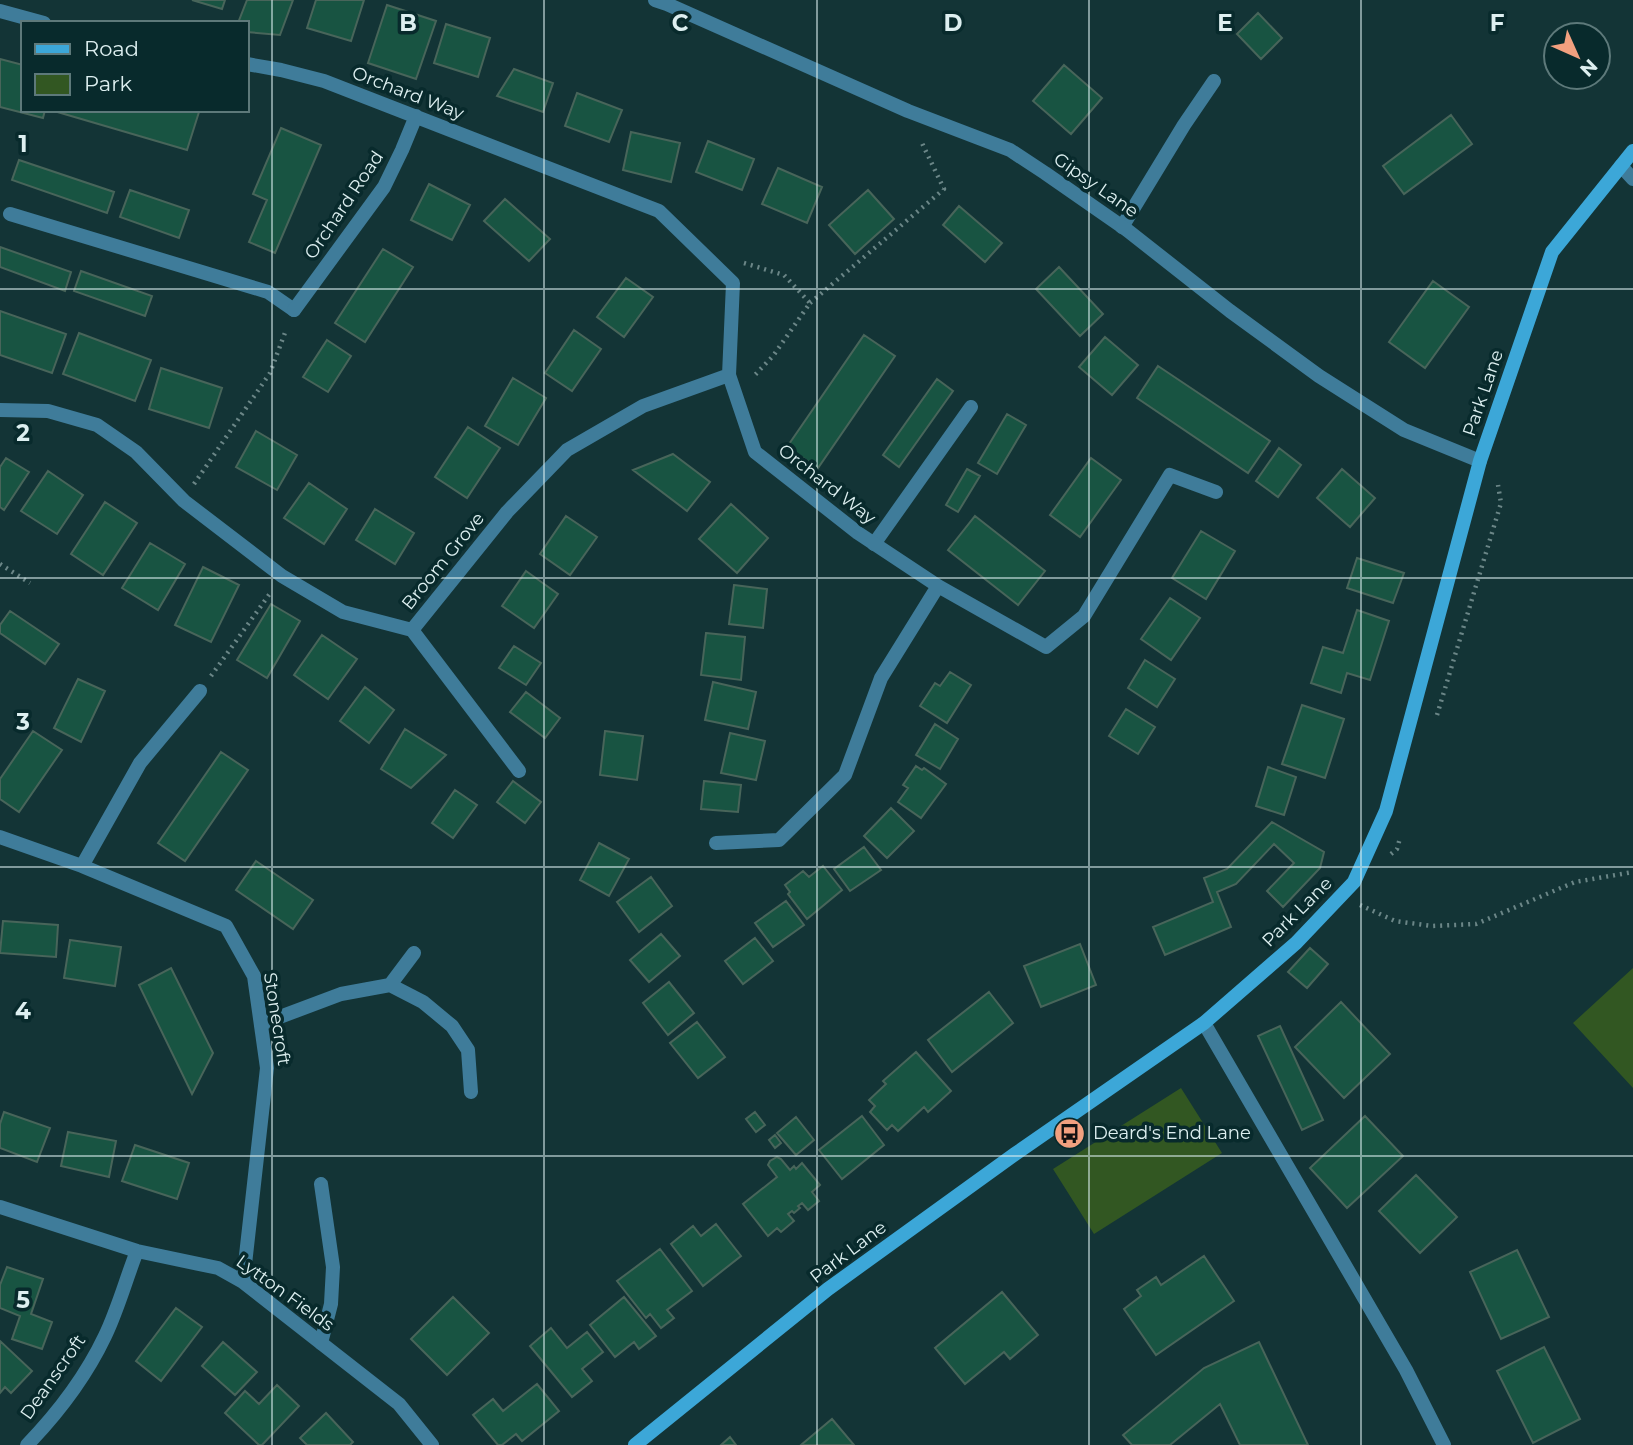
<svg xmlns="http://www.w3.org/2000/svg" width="1633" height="1445" viewBox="0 0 1633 1445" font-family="Montserrat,sans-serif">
  <rect width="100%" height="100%" fill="#133436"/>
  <path fill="#325722" d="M1633,968V1088L1573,1023Z
    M1181,1088L1222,1153L1094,1234L1053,1169Z"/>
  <path fill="#185442" stroke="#48655a" stroke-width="2" d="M192,0H225L222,9Z
    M247,0H293L280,35L247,32V23H238Z
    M316,0H364L351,41L307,28Z
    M387,5L436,21L416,79L368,63Z
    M1258,13L1282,38L1261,59L1237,34Z
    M446,24L490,38L478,77L434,63Z
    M0,59L23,65V110H45L43,118L0,107Z
    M1064,65L1102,98L1071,134L1033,101Z
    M514,69L553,83L543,112L497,96Z
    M577,93L622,110L609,142L565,126Z
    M193,110L199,112L187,150L54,111Z
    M1451,115L1472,144L1404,194L1383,166Z
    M281,128L321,145L275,253L249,242L267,200L253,194Z
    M631,132L680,143L671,182L623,170Z
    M708,141L754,159L742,190L696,172Z
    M19,160L114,192L107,213L12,180Z
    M778,168L822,187L807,223L762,204Z
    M429,184L470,205L452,240L411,220Z
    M130,190L189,210L179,238L120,217Z
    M868,190L894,219L855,254L829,225Z
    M505,199L550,239L529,261L484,221Z
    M959,206L1002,243L985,262L943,225Z
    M0,247L71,272L65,291L0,267Z
    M383,249L413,267L365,342L335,323Z
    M1059,267L1103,314L1080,336L1036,289Z
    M81,271L152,296L145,316L74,291Z
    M626,278L653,297L624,337L597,317Z
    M1433,281L1469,307L1425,368L1389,342Z
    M0,311L66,334L52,373L0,355Z
    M574,330L601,349L572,391L545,373Z
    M79,333L151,360L135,401L63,374Z
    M864,335L895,356L818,468L787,447Z
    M1105,337L1138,365L1112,395L1079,367Z
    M327,340L351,356L328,392L303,377Z
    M1158,366L1270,441L1248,473L1137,398Z
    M161,368L222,388L209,428L149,409Z
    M513,378L546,398L518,445L485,426Z
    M937,379L953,391L899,467L883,455Z
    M1007,414L1026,425L997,474L978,463Z
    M468,427L500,448L467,498L435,477Z
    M256,431L297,455L277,490L236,467Z
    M1279,448L1301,465L1278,497L1256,481Z
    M673,454L710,482L687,511L633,470Z
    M6,458L29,472L4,510L0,507V467Z
    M1091,458L1121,480L1080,537L1050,515Z
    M967,469L980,476L958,512L946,505Z
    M1342,469L1375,498L1350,527L1317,498Z
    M48,471L83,495L57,534L21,511Z
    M309,483L347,509L324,544L284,518Z
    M105,502L137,523L103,575L71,554Z
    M731,504L768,538L737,573L699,539Z
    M375,509L414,533L395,564L356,540Z
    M566,516L597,537L570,575L540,554Z
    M975,516L1045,571L1018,605L948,550Z
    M1201,531L1235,551L1206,599L1172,578Z
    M150,543L185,564L158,610L122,588Z
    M1357,558L1404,573L1393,603L1347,588Z
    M203,567L239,585L211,642L175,625Z
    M526,571L558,594L534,628L502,606Z
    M734,585L767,589L763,628L729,624Z
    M1170,598L1200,618L1171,660L1141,639Z
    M271,604L300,621L267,678L237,660Z
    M1357,610L1389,621L1370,680L1347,673L1341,693L1311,683L1323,647L1343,653Z
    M10,611L59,644L45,664L0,633V625Z
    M706,633L745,637L741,680L701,675Z
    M322,635L357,659L328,699L294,675Z
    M514,646L541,663L526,685L499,668Z
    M1145,660L1175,679L1157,707L1128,688Z
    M950,672L971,685L947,723L920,706L935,683L940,686Z
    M78,679L105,691L81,742L54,728Z
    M713,682L756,692L748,729L705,720Z
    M365,687L394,710L369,743L340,721Z
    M526,692L560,718L545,738L510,712Z
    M1302,705L1344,719L1325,778L1282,764Z
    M1126,709L1155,727L1138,754L1109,736Z
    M935,724L958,739L940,769L916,755Z
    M405,729L446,755L411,788L381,769Z
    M33,731L62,750L19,812L0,799V779Z
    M605,731L643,736L637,780L600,775Z
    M730,733L765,741L756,780L721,773Z
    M221,752L248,770L185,861L158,843Z
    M916,766L922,770L924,768L946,784L921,818L898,802L908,788L903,785Z
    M1268,767L1296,777L1284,815L1256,806Z
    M513,781L541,802L525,823L497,802Z
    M704,781L741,785L738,812L701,809Z
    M455,790L477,805L453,838L432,823Z
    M891,808L914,831L887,858L864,836Z
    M1272,822L1324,852L1320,868L1283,907L1267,891L1294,863L1274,844L1236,884L1217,892L1231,927L1165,955L1153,927L1213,902L1204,878L1227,869Z
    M599,843L629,859L609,896L580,880Z
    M864,847L881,870L850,891L834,869Z
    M256,861L313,900L293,929L236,890Z
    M823,866L842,890L807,919L788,894L790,892L785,885L803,871L809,877Z
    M651,877L672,906L639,932L617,902Z
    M786,901L804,925L773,947L755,923Z
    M3,921L58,925L56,957L0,953Z
    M661,934L680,956L649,982L630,960Z
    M755,938L773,961L743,984L725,961Z
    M70,940L121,947L115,986L64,978Z
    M1080,944L1096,985L1041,1007L1024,966Z
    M1310,948L1328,964L1307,988L1288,972Z
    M171,968L213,1053L192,1094L139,985Z
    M669,982L694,1013L668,1035L643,1003Z
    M989,992L1013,1023L952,1072L928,1040Z
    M1341,1002L1390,1054L1344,1098L1295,1047Z
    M697,1022L725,1057L698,1078L670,1043Z
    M1280,1026L1323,1120L1302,1130L1258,1036Z
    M916,1052L951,1091L928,1112L924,1107L898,1131L892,1125L887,1130L870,1112L875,1106L869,1100L886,1084L883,1081Z
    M4,1112L50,1128L37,1162L0,1148V1124Z
    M755,1112L765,1125L756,1132L746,1119Z
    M862,1116L884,1145L842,1179L819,1150Z
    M1365,1116L1403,1156L1347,1208L1310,1168Z
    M796,1117L814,1140L796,1155L777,1133Z
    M68,1132L116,1141L109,1177L61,1166Z
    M775,1135L781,1143L775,1148L769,1140Z
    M135,1145L189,1163L177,1199L122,1181Z
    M777,1157L781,1159L790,1170L794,1166L796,1169L802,1163L820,1185L812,1192L819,1201L808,1210L802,1203L798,1206L800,1208L794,1213L792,1211L788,1214L794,1221L781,1232L777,1228L768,1236L743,1204L777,1177L768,1165L770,1161Z
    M1416,1175L1457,1217L1420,1253L1379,1211Z
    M716,1224L741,1256L703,1286L671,1244L693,1226L701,1236Z
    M660,1249L692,1291L667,1310L674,1318L661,1328L650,1314L646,1318L617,1281Z
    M1517,1250L1549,1317L1501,1339L1470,1272Z
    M1204,1256L1234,1301L1156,1355L1124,1309L1141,1296L1137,1290L1156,1277L1161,1285Z
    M7,1267L43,1279L31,1314L52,1322L42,1349L12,1339L20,1316L0,1308V1285Z
    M1002,1292L1038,1335L1010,1359L1004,1352L965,1384L935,1348Z
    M453,1297L489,1333L447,1375L411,1339Z
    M624,1297L656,1336L639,1349L634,1342L615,1357L590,1325Z
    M176,1308L202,1327L161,1381L136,1361Z
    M551,1328L567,1348L587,1332L603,1352L582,1369L592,1381L572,1397L530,1346Z
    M0,1341L32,1371L11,1393L5,1387L0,1393Z
    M223,1342L257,1372L235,1395L202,1366Z
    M1259,1342L1308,1445H1240L1220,1404L1170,1445H1132L1123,1435L1204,1368Z
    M1544,1347L1580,1419L1533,1443L1497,1371Z
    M537,1384L559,1411L522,1441L516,1434L502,1445H498L473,1415L493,1399L503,1411Z
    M277,1385L299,1406L262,1445H259L225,1413L245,1391L259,1404Z
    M326,1413L353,1442L350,1445H307L300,1438Z
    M832,1419L854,1445H801Z
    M730,1437L736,1445H721Z"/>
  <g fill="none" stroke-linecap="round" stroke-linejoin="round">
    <path stroke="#6b8687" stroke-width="4.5" stroke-dasharray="2 5" stroke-linecap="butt" d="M744,263L784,275L810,303L773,356L753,377
      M810,303L944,189L921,141
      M194,484L270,373L286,330
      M0,564L30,583
      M211,676L271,592
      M1437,715L1501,503L1498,485
      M1391,854L1397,849L1400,838
      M1360,905L1395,921L1432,926L1476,924L1575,882L1633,872"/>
    <path stroke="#3f7c9a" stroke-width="14" d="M1621,166L1633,179
      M10,214L268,292L294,310
      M1122,227L1184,125L1214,81
      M874,544L971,407
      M390,985L414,953
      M261,1024L341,994L390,985L423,1002L452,1026L468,1050L471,1092
      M321,1184L333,1267L331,1304L321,1343"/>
    <path stroke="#3f7c9a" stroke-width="14" d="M655,0L667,4L908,111L1010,150L1045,173L1127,230L1230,311L1319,376L1404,430L1480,461
      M0,11L44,23
      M247,64L281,70L324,81L659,211L733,283L729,375L755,452L858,533L938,586L1046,647L1084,616L1170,475L1216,492
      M294,310L384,187L402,150L416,116
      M0,410L48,411L97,425L136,452L184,501L282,576L343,612L412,630L507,512L567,450L643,406L729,375
      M412,630L519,771
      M0,837L82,866L226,926L254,976L267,1068L243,1282
      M716,843L779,840L845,775L881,678L938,586
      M82,866L140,763L200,691
      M1204,1023L1406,1370L1444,1445
      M0,1207L137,1251L218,1268L243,1282L399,1404L432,1445
      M27,1445C57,1414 86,1376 105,1336C118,1309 126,1279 137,1251"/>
    <path stroke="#3ca7d8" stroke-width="14" d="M635,1445L828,1289L1015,1154L1204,1023L1296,943L1354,882L1386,811L1480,461L1552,252L1633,151"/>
  </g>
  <path fill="none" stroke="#ddeff0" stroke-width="2" stroke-opacity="0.55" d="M272,0V1445M544,0V1445M817,0V1445M1089,0V1445M1361,0V1445M0,289H1633M0,578H1633M0,867H1633M0,1156H1633"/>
  <defs>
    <symbol id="bus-disc" viewBox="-11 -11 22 22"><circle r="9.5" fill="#f2a07f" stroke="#082a2c"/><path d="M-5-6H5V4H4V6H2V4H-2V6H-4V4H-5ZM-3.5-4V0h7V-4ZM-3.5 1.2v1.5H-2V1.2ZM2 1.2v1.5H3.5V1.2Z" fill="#111"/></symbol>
  </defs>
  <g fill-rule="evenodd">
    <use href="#bus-disc" x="1052" y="1116" width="35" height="35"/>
  </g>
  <g text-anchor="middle" stroke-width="7" stroke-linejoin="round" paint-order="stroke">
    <g font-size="18" fill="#ddeff0" stroke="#082a2c">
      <text transform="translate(408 93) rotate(21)" y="6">Orchard Way</text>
      <text transform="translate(1096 185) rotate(35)" y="6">Gipsy Lane</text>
      <text transform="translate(344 205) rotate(-56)" y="6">Orchard Road</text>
      <text transform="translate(1483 393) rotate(-71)" y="6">Park Lane</text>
      <text transform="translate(827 484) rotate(38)" y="6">Orchard Way</text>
      <text transform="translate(443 561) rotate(-51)" y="6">Broom Grove</text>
      <text transform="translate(1297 912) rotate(-45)" y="6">Park Lane</text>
      <text transform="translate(277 1019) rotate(81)" y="6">Stonecroft</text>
      <text transform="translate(848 1252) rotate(-37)" y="6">Park Lane</text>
      <text transform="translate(285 1293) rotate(36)" y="6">Lytton Fields</text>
      <text transform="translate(53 1377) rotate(-55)" y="6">Deanscroft</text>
    </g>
    <g font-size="18" fill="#ddeff0" stroke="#082a2c" text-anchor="start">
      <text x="1093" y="1139">Deard's End Lane</text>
    </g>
  </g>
  <g font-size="23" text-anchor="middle" font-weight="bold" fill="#ddeff0" stroke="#082a2c" stroke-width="7" stroke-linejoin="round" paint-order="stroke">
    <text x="408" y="31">B</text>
    <text x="680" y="31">C</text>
    <text x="953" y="31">D</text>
    <text x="1225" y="31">E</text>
    <text x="1497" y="31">F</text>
    <text x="23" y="152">1</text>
    <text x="23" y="441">2</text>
    <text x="23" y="730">3</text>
    <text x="23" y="1019">4</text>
    <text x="23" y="1308">5</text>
  </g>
  <rect x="21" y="21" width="228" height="91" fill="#082a2c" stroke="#5d797a" stroke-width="2"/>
  <rect x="35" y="44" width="35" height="10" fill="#3ca7d8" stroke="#5d797a" stroke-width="2"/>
  <text x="84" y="56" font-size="21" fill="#ddeff0">Road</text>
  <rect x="35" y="74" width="35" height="21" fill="#325722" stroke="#5d797a" stroke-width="2"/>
  <text x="84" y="91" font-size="21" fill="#ddeff0">Park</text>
  <g transform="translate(1577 56) rotate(135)"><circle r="33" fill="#082a2c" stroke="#5d797a" stroke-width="2"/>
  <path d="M0-5L12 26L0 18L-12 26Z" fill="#f2a07f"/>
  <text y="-10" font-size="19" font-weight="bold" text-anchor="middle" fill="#ddeff0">N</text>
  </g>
</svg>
